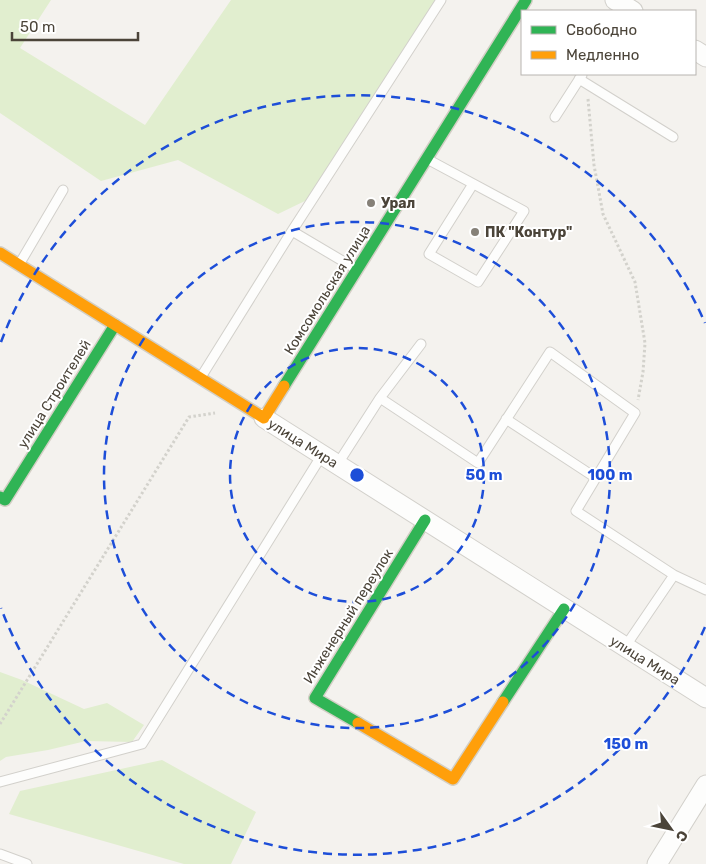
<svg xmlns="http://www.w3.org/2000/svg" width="706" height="864" viewBox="0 0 706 864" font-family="Rubik,sans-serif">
  <rect width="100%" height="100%" fill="#f4f2ee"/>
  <path fill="#e1eecf" d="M0,0H51L20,48L145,125L231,0H437L309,199L278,214L178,160L101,181L0,113Z
    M0,672L22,680L84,709L107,703L144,725L132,742L86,741L48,750L6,757L0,761Z
    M162,760L256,812L231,864H184L9,814L20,791Z"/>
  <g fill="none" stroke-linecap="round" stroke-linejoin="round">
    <defs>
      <path id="lane" d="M579,79L673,137
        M555,117L582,75
        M429,160L524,211L478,282L429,254L473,184
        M292,231L356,269
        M20,263L63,190
        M201,377L292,231L441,0
        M380,398L478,463L550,352L635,413L576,511L674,575L706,590
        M506,419L596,478
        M337,465L380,398L421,344
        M625,647L674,575
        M0,782L142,744L322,455
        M0,854L27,864"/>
      <path id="street" d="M615,0L633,11
        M695,50L706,57
        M264,418L706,698
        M657,864L706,785"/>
      <path id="fast" d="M284,386L526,0
        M0,497L5,500L115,325
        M503,702L564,609
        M358,723L315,698L425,520"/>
      <path id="slow" d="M0,253L264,418L284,386
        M358,723L453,779L503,702"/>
    </defs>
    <use href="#lane" stroke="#d2d0cb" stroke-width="11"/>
    <use href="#street" stroke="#d2d0cb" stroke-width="21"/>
    <use href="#fast" stroke="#d3cfc5" stroke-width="14"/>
    <use href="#slow" stroke="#d3cfc5" stroke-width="14"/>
    <path stroke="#d3d2cc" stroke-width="3" stroke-dasharray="2.5 2.5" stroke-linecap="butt" d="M588,99L594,165L603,214L635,282L645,343L643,372L638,400
      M0,724L189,417L215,413"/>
    <use href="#lane" stroke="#fdfdfc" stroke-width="9"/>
    <use href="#street" stroke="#fdfdfc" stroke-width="19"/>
    <use href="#fast" stroke="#30b455" stroke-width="11"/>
    <use href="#slow" stroke="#ff9f0a" stroke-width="11"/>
  </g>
  <g fill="none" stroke="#1d4ed8" stroke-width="2.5" stroke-dasharray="9 6">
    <circle cx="357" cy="475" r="127"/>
    <circle cx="357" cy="475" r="253"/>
    <path d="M705 627A380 380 0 0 1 1 608M1 342A380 380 0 0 1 705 323"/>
  </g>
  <g fill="#868178" stroke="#fff" stroke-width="2">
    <circle cx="371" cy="203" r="5"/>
    <circle cx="475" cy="232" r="5"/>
  </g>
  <g text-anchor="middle" stroke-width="4" stroke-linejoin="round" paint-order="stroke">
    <g font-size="14" font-weight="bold" fill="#4b4439" stroke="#fff" text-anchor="start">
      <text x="381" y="208">Урал</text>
      <text x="485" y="237">ПК "Контур"</text>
    </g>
    <g font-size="14" fill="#4b4439" stroke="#fff">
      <text transform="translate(327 290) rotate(-58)" y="5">Комсомольская улица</text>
      <text transform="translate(54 394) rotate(-58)" y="5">улица Строителей</text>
      <text transform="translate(303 443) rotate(32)" y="5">улица Мира</text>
      <text transform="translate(348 616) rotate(-58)" y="5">Инженерный переулок</text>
      <text transform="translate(645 660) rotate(32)" y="5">улица Мира</text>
    </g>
  </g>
  <circle cx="357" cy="475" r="8" fill="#1d4ed8" stroke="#fff" stroke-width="2.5"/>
  <g font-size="15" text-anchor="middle" font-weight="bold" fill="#1d4ed8" stroke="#fff" stroke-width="4" stroke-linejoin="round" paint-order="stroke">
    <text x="484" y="480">50 m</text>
    <text x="610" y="480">100 m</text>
    <text x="626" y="749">150 m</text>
  </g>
  <rect x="521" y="10" width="175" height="65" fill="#ffffff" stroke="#b7b4b0"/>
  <rect x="531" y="26" width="25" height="8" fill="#30b455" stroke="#b7b4b0"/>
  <text x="566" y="35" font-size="15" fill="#4b4439">Свободно</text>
  <rect x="531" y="51" width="25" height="8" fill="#ff9f0a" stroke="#b7b4b0"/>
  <text x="566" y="60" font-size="15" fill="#4b4439">Медленно</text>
  <g transform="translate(671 829) rotate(123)" stroke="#ffffff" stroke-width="4" paint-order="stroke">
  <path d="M0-4L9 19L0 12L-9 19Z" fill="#4b4439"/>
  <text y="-8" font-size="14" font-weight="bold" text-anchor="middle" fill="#4b4439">С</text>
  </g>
  <path d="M12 32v8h126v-8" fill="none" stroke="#4b4439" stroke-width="2.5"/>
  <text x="20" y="32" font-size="15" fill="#4b4439" stroke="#ffffff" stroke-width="4" paint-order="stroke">50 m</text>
</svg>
